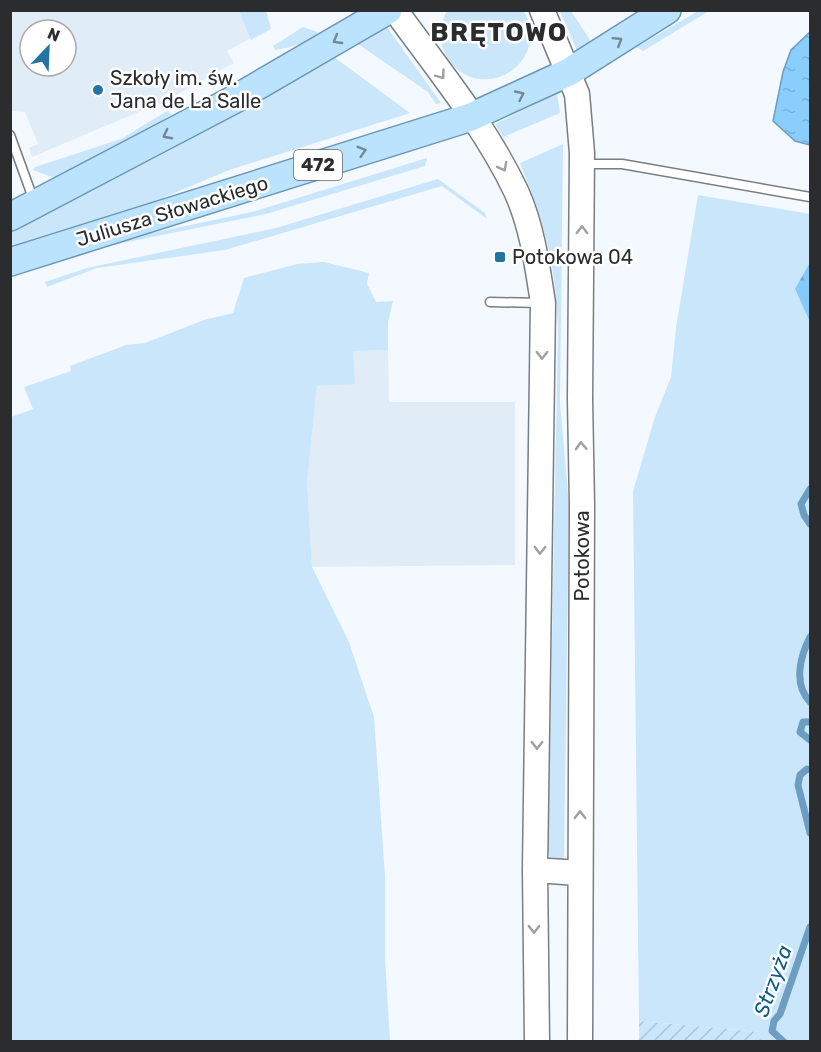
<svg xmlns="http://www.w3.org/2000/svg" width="821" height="1052" viewBox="0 0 821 1052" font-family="Rubik,sans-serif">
  <defs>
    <pattern id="forest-firs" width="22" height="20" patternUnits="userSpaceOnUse" patternTransform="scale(1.5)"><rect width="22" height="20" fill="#86cafa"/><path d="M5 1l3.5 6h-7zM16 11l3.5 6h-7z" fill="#6ea4cb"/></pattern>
    <pattern id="garden-furrows" width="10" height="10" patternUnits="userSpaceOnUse" patternTransform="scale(1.5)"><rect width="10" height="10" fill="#cae6fb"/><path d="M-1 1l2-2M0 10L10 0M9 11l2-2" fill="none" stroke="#aec5d7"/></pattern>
    <pattern id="water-ripples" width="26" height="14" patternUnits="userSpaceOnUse" patternTransform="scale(1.5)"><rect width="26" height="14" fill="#8acefe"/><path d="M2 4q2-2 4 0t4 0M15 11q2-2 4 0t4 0" fill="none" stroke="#77b1da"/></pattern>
  </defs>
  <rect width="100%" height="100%" fill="#f3f9fe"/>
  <path fill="#e0edf7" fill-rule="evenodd" d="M11,10L239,11L251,38L227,51L234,63L167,100L32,157L29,148L38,144L25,112L11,111ZM30,30H66V66H30Z
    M388,350L389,402H515V565L312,567L307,482L317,385L352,351Z"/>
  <path fill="#cae6fb" d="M239,11H266L271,29L251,40Z
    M447,11H524C554,69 470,109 444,51C438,38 440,23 447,11Z
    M560,11H571L592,43L577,51Z
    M698,11H709L643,51L637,47Z
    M303,27L318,32C311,43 287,48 275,50L273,46Z
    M387,27L441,103L436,104L428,92L358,44Z
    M334,57L410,113L229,170L155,201L11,248V232L169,151Z
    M557,93L560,113L503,137L495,124Z
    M167,111L172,114L132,140L57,179L33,170L35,167L121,139Z
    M563,144L560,403L569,505L564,859L550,857L548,852L558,327C555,260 545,225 520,163Z
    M427,158L425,166L266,214L113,245L142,235L252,212Z
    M438,179L485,213L487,219L442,186L225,250L97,268L47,287L45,282L87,268L276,228Z
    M698,195L810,214V262L795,289L810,322V1041H761L759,1032L639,1021L633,491L655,417L671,377L676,328Z
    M324,262L369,273L367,284L376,302L393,301L388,322V350L353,351L355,384L317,386L307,482L312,567L349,642L374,717L385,876V959L390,1041H11V417L33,409L24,387L71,371L70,366L126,345L145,343L204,320L233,313L244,278L297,264Z"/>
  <path fill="url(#forest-firs)" d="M810,262V322L795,289Z"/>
  <path fill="url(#garden-furrows)" d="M639,1021L759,1032L761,1041H639Z"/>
  <path fill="url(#water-ripples)" stroke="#6d9dc0" stroke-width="1.5" d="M810,32V145L795,141L773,121L783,72L791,50Z"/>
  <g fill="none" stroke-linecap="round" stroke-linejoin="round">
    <path stroke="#6d9dc0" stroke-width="7" d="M810,489L801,504L804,515L810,524
      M810,637C800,657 793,684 810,702
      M810,722H803L800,732L810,740
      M810,770L807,769L800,775L798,785L810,833
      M784,1042L772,1031L774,1021L780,1014L810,927"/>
    <defs>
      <path id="service" d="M10,135L34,201
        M583,164H622L810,197
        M490,302L542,303"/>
      <path id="secondary" d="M395,10C437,68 485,126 516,191C532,226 537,264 543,303L535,870L537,1042
        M542,10L577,94L582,153L580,399L582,505L580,1042
        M535,870L579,873"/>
      <path id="primary" d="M10,217L235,99L388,10
        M10,262L471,117L569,72L667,10"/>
    </defs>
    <use href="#service" stroke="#797e82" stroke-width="11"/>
    <use href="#secondary" stroke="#797e82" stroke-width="27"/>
    <use href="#primary" stroke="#6b97b5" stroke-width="30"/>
    <use href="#service" stroke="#fff" stroke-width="8"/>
    <use href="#secondary" stroke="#fff" stroke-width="24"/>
    <use href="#primary" stroke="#bbe3fe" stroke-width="27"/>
  </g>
  <defs><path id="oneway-chevron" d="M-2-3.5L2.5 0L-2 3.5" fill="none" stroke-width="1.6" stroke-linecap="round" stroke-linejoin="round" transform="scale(1.5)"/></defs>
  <g stroke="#728896">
    <use href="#oneway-chevron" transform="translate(337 40) rotate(150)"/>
    <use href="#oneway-chevron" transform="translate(618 41) rotate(-32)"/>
    <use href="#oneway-chevron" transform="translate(520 95) rotate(-25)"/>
    <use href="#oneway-chevron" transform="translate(167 135) rotate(152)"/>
    <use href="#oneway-chevron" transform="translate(362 151) rotate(-17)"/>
  </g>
  <g stroke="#9fa0a1">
    <use href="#oneway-chevron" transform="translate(441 75) rotate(54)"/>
    <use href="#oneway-chevron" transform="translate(503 167) rotate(62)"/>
    <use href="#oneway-chevron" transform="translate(582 230) rotate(-89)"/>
    <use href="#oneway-chevron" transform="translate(542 355) rotate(90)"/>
    <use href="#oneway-chevron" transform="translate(581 446) rotate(-92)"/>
    <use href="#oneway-chevron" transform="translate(540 550) rotate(91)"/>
    <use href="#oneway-chevron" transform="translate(537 745) rotate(91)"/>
    <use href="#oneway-chevron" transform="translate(580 815) rotate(-90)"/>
    <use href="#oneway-chevron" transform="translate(534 929) rotate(90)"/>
  </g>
  <g fill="#2374a5" stroke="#fff" stroke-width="2">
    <circle cx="98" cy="90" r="6"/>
    <rect x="494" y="251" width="12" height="12" rx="3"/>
  </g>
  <g text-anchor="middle" stroke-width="5" stroke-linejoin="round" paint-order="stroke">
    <rect fill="#fff" stroke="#6a6b6d" stroke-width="1.5" x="294" y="150" width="48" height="30" rx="4.5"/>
    <g font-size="18" font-weight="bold" fill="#2a2c2e">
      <text x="318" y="171">472</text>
    </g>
    <g font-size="20" fill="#2a2c2e" stroke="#fff" text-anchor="start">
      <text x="110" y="85">Szkoły im. św.<tspan x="110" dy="23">Jana de La Salle</tspan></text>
      <text x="512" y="264">Potokowa 04</text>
    </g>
    <g font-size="20" fill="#2a2c2e" stroke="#fff">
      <text transform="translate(172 211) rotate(-17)" y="7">Juliusza Słowackiego</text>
      <text transform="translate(582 556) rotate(-90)" y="7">Potokowa</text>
    </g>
    <g font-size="21" font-style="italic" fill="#0a5d8a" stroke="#fff">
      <text transform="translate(773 981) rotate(-70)" y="7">Strzyża</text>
    </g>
    <g font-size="26" font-weight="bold" letter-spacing="1.5" fill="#2a2c2e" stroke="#fff">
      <text x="499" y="41">BRĘTOWO</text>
    </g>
  </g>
  <rect width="821" height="1052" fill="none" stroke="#2a2c2e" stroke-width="24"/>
  <g transform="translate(48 48) rotate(23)"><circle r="28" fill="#ffffff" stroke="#aaabab" stroke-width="1.5"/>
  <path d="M0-4.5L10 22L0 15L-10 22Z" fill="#2374a5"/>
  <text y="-9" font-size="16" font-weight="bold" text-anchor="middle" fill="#2a2c2e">N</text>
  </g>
</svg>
